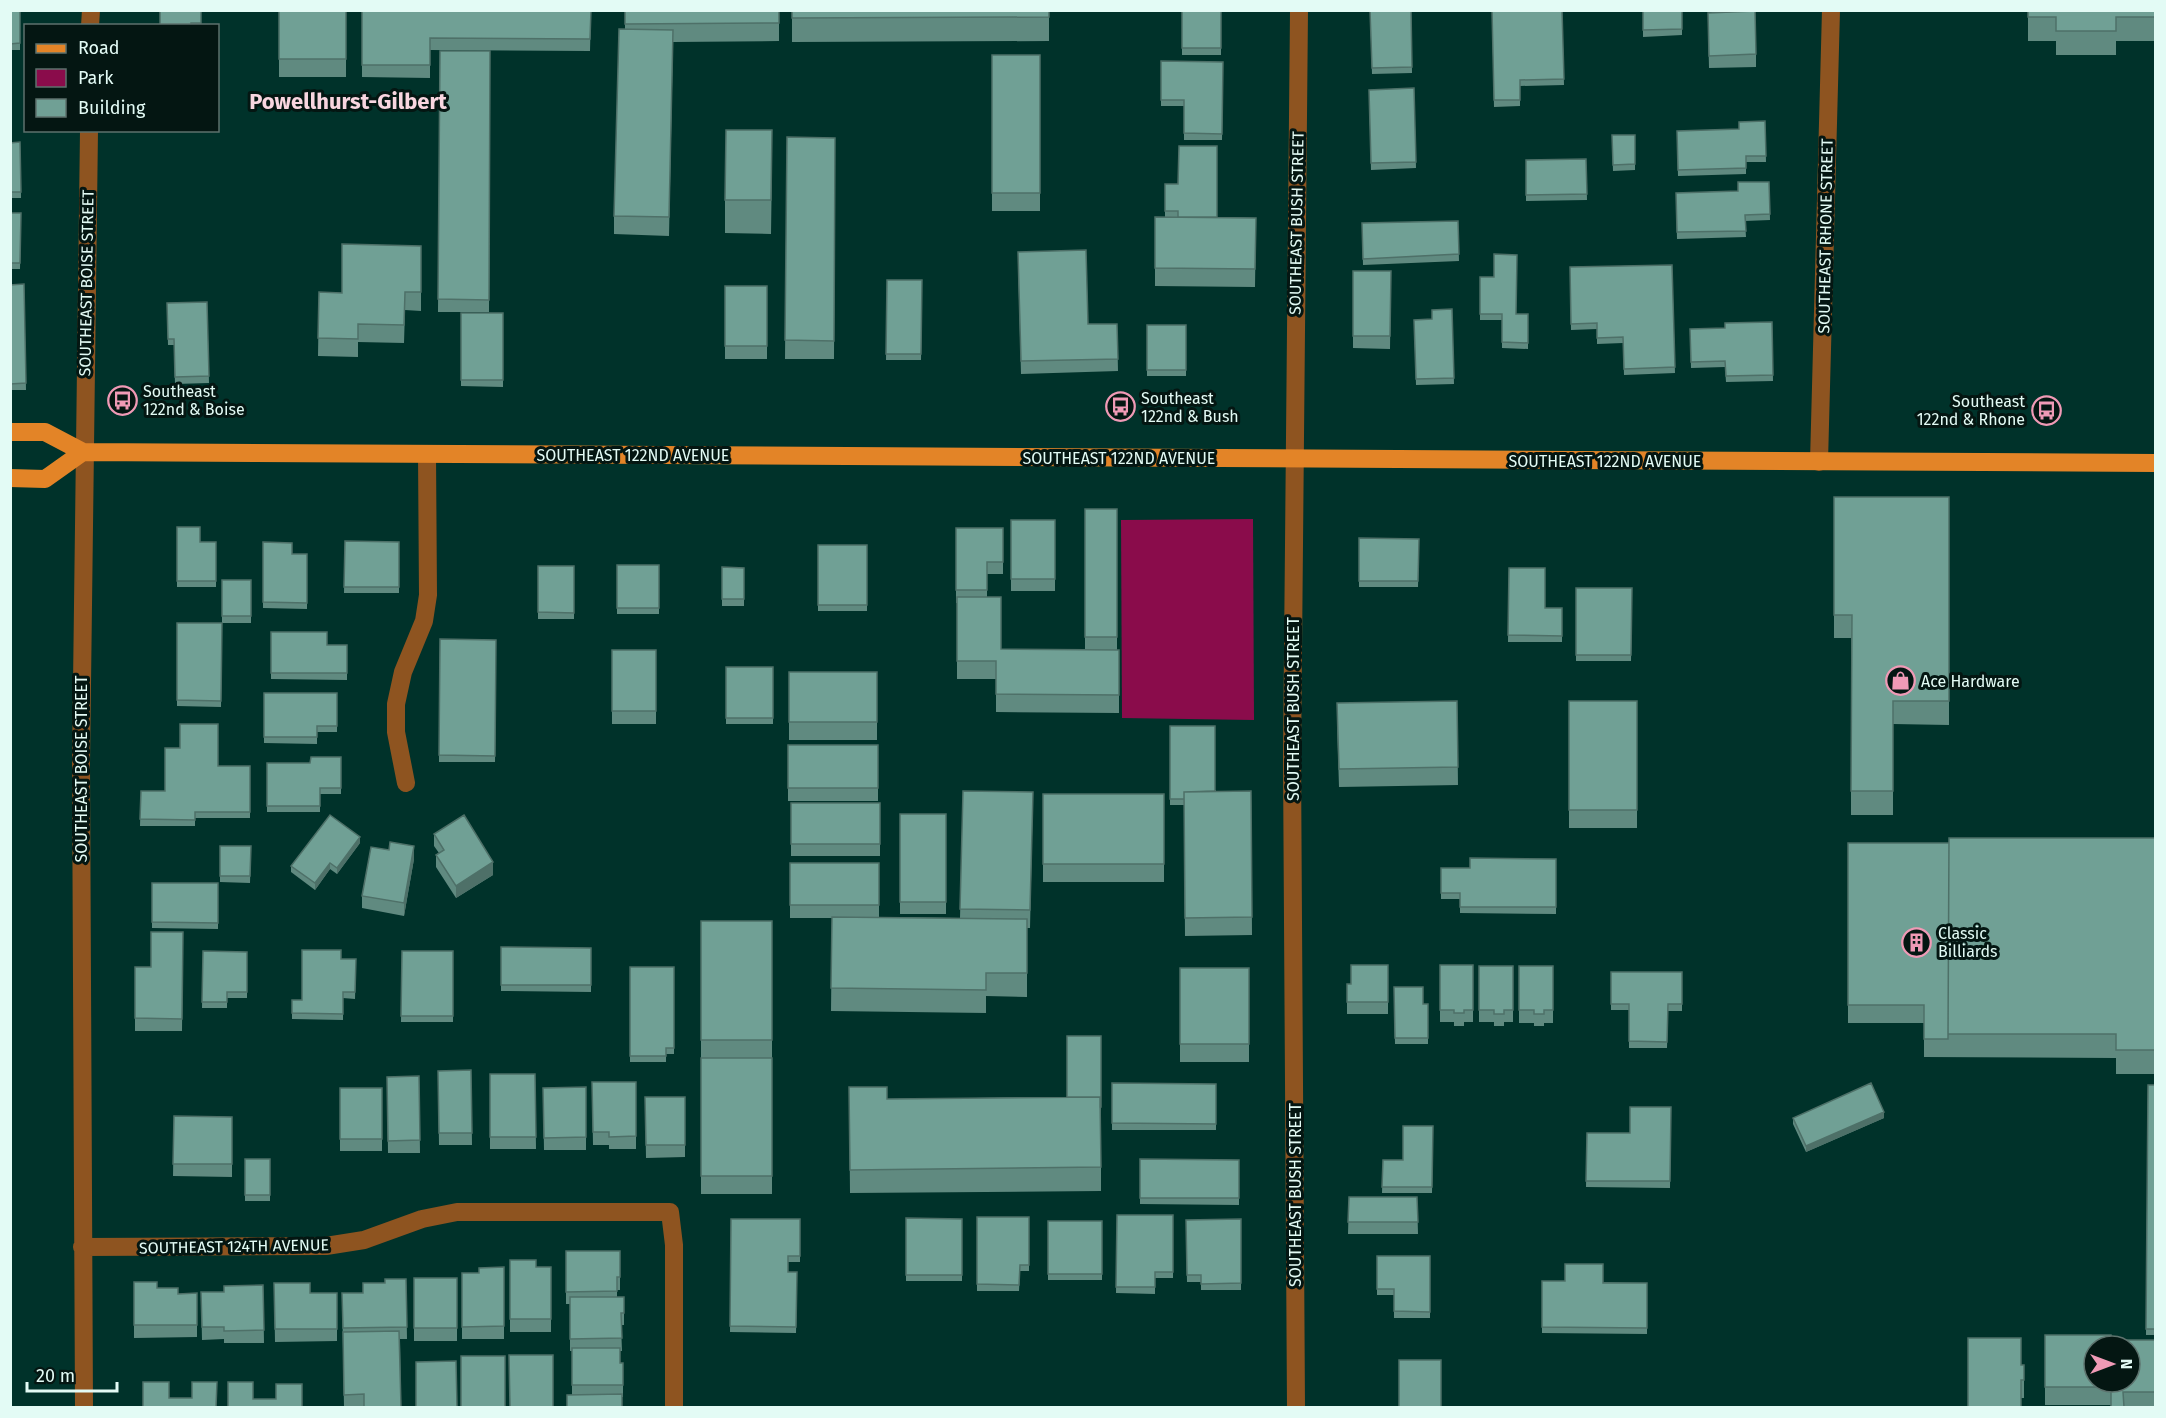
<svg xmlns="http://www.w3.org/2000/svg" width="2166" height="1418" viewBox="0 0 2166 1418" font-family="'Fira Sans',sans-serif">
  <rect width="100%" height="100%" fill="#00322a"/>
  <path fill="#8a0c4b" d="M1253,519L1254,720L1122,718L1121,520Z"/>
  <g fill="none" stroke-linecap="round" stroke-linejoin="round">
    <path stroke="#8e5420" stroke-width="18" d="M90,26L91,10
      M1819,462L1831,10
      M406,783L396,732V704L403,672L424,621L428,595L427,454
      M82,1247L326,1246L364,1240L422,1219L457,1212H670L674,1245V1408
      M84,1408L81,764L89,130
      M1296,1408L1292,758L1299,10"/>
    <path stroke="#e38427" stroke-width="18" d="M10,432H45L83,452L2156,463
      M10,478L45,479L83,452"/>
  </g>
  <path fill="#608a80" d="M10,10H20V50H10Z
    M201,10V26H160Z
    M279,10H346V77H279Z
    M362,10H591L590,51L430,50V78L362,77Z
    M625,10H779V41L673,42L669,236L614,234V216L625,29Z
    M792,10H1049V41L792,42Z
    M1182,10H1221V55H1182Z
    M1370,10H1411L1412,73L1372,74Z
    M1492,10H1562L1564,85L1520,86V106L1494,107Z
    M1643,10H1682V35L1643,37Z
    M2028,10H2156V41H2116V55H2056V41H2028Z
    M1708,25L1756,54V67L1709,68Z
    M440,51H490L489,312H438Z
    M992,55H1040V211H992Z
    M1161,61L1223,62L1222,140H1184V106H1161Z
    M1414,88L1416,168L1371,170L1369,90Z
    M1765,121L1766,162H1746V174L1678,176L1677,131L1739,129Z
    M1612,135H1635V170L1613,171Z
    M787,137L835,138L834,359H785Z
    M20,142L21,198H10V143Z
    M1586,159L1587,200L1526,201V160Z
    M772,164L771,234L725,233V200Z
    M1769,182L1770,220L1745,221L1746,237L1677,239L1676,193L1738,191Z
    M1165,184L1217,217L1256,218L1255,287L1155,286V217H1165Z
    M10,213H21L20,269H10Z
    M1458,221L1459,261L1363,265L1362,223Z
    M421,246V311L405,310L404,343L358,342V357L318,356L319,292L342,293Z
    M1018,264L1088,324H1117L1118,371L1021,374Z
    M1672,265L1675,373L1624,375L1623,343L1597,344V329L1571,330L1570,267Z
    M1353,271H1391L1390,349L1353,348Z
    M1480,277L1516,314H1528V349L1502,348V320H1480Z
    M887,280H922L921,360H886Z
    M24,284L26,390H10V285Z
    M725,286H767V359H725Z
    M207,302L209,383L175,384L174,345H168L167,303Z
    M1452,309L1454,384L1416,385L1414,320L1432,319Z
    M461,313H503V387L461,386Z
    M1772,322L1773,381L1726,382L1725,367L1691,368L1690,329L1725,328Z
    M1147,325H1186V376H1147Z
    M1834,497H1949V725L1893,724V815H1851V638H1834Z
    M1085,509H1117V650H1119V713L996,712V679H957V603H956V528H1003V574H987V597L1001,649L1085,650Z
    M1011,520H1055V591H1011Z
    M177,527L200,542H216V587H177Z
    M1359,538L1419,539L1418,587H1359Z
    M345,541L399,542V593H344Z
    M263,542L292,554H307V609L263,608Z
    M818,545H867V611H818Z
    M617,565H659V614H617Z
    M538,566H574V619H538Z
    M722,567L744,568V606H722Z
    M1509,568L1545,608H1562V642H1508Z
    M222,580H251V623H222Z
    M1576,588H1632L1631,661H1576Z
    M177,623H222L221,707L177,706Z
    M271,632L327,645H347V680L271,679Z
    M440,639L496,640L495,762H439Z
    M612,650H656V724H612Z
    M726,667H773V724H726Z
    M789,672H877V740H789Z
    M264,693H337V732H317V744L264,743Z
    M1457,701L1458,785L1339,787L1337,721Z
    M1569,701H1637V828H1569Z
    M1170,726L1215,791H1251L1252,935L1185,936L1184,805H1170Z
    M788,745H878V801H788Z
    M341,757V794H320V812H267V763H310Z
    M218,766H250V818H195V826H140L141,791H165Z
    M963,791L1033,792L1030,928H1027V997L986,996V1013L831,1011L832,918H790V863H879V917L960,918Z
    M1043,794H1164V882H1043Z
    M791,803H880V856H791Z
    M900,814H946V914H900Z
    M434,834L493,875L456,898L436,867V855L439,853L434,846Z
    M2156,838V1074H2116V1058L1924,1057V1023H1848V843H1949Z
    M360,843L337,874L330,869L315,890L291,872V866Z
    M220,846H251L250,883L220,882Z
    M389,850L414,859L404,916L362,908V896Z
    M1556,859V914L1460,913V899H1441V868H1470Z
    M152,883H218V929L152,928Z
    M701,921H772V1194H701Z
    M183,932L182,1031H135V967H151Z
    M501,947L591,948V992L501,991Z
    M203,951L247,952V998H227V1008H202Z
    M402,951H453V1022H401Z
    M341,959H356L355,999L343,998V1020L292,1019V1000H302Z
    M1388,965V1014H1347V984H1351Z
    M1440,965H1473V1022H1464V1026H1454V1022H1440Z
    M1479,966H1513V1022H1504V1026H1494V1022H1479Z
    M1519,966H1553V1023H1544V1026H1534V1023H1519Z
    M630,967H674V1054H666V1062H630Z
    M1180,968H1249V1062H1180Z
    M1611,972H1682V1011H1668L1667,1048H1629V1010H1611Z
    M1394,987L1423,1004H1428V1044H1395Z
    M1101,1036V1191L850,1193L849,1087L887,1099L1067,1097Z
    M471,1070L472,1145H439L438,1071Z
    M490,1074H535L536,1149H490Z
    M419,1076L420,1153H388L387,1077Z
    M592,1082H636V1149H609V1145H593Z
    M1112,1083L1216,1084V1130H1112Z
    M2148,1085H2156V1335H2146Z
    M586,1087V1150H544L543,1088Z
    M340,1088H382V1151H340Z
    M645,1097H685V1157L646,1158Z
    M1671,1107L1670,1188L1586,1187L1587,1133H1630Z
    M174,1116L232,1117V1177L173,1176Z
    M1793,1118H1884L1806,1152L1793,1124Z
    M1433,1126L1432,1193H1382L1383,1160H1403Z
    M245,1159H270V1201H245Z
    M1140,1159L1239,1160V1205L1140,1204Z
    M1349,1197H1417L1418,1234H1348Z
    M1117,1215H1173V1278H1155V1294L1116,1293Z
    M977,1217H1029V1271H1020L1019,1291H977Z
    M906,1218L962,1219V1281H906Z
    M731,1219H800V1262H788V1272H797L796,1333L730,1332Z
    M1241,1219V1290H1201V1282H1187L1186,1220Z
    M1048,1221H1102V1280H1048Z
    M566,1251H620V1290H617V1297H624V1325H621L622,1351H620V1363H623V1397L572,1395V1351H570V1304H566Z
    M1377,1256H1430V1318H1394V1295H1377Z
    M510,1260L536,1267H551V1332H510Z
    M504,1267V1339H462V1273H479Z
    M414,1278H457V1341H414Z
    M406,1279L407,1339H400L401,1407H344L342,1293H363L385,1283Z
    M1542,1281L1647,1283V1334L1542,1333Z
    M134,1282L178,1294L197,1293V1337L134,1338Z
    M274,1283L310,1293H337V1341L275,1342Z
    M263,1285L264,1343H224V1339L202,1340L201,1292H224Z
    M2045,1335L2111,1340H2156V1407H2111V1405H2045Z
    M2021,1365H2024V1398H2021Z"/>
  <path fill="#4e7068" d="M360,837V843L337,874V868Z
    M414,846V859L404,916V903Z
    M493,862V875L456,898V886Z
    M330,863V869L315,890V883Z
    M1884,1112V1118L1806,1152V1146Z"/>
  <path fill="#70a095" stroke="#4e7068" stroke-width="1.5" fill-rule="evenodd" d="M10,10H20V43L10,44Z
    M160,10H201V23H191V26H160Z
    M279,10H346V59H279Z
    M362,10H591L590,39L430,38V65H362Z
    M625,10H779V23L625,24Z
    M792,10H1049V17L792,18Z
    M1182,10H1221V48H1182Z
    M1370,10H1411L1412,67L1372,68Z
    M1492,10H1562L1564,79L1520,80V100H1494Z
    M1643,10H1682V29L1643,30Z
    M2028,10H2156V17H2116V31H2056V17H2028Z
    M1755,11L1756,54L1709,56L1708,13Z
    M619,29L673,30L669,217L614,216Z
    M440,51H490L489,300L438,299Z
    M992,55H1040V193H992Z
    M1161,61L1223,62L1222,134L1184,133V100H1161Z
    M1414,88L1416,162L1371,163L1369,90Z
    M1765,121L1766,156H1746V168L1678,170L1677,131L1739,129V122Z
    M726,130H772L771,200H725Z
    M1612,135H1635V164L1613,165Z
    M787,137L835,138L834,341L785,340Z
    M20,142L21,192H10V143Z
    M1179,146H1217V217H1178V211H1165V184H1178Z
    M1586,159L1587,194L1526,195V160Z
    M1738,182H1769L1770,214L1745,215L1746,231L1677,232L1676,193L1738,191Z
    M10,213H21L20,263H10Z
    M1155,217L1256,218L1255,269L1155,268Z
    M1458,221L1459,254L1363,259L1362,223Z
    M342,244L421,246V292H405L404,325L358,324V339L318,338L319,292L342,293Z
    M1086,250L1088,324H1117L1118,359L1021,361L1018,252Z
    M1494,254L1517,255L1516,314H1528V343L1502,342V314H1480V277H1494Z
    M1672,265L1675,367L1624,369L1623,337L1597,338V323L1571,324L1570,267Z
    M1353,271H1391L1390,336H1353Z
    M887,280H922L921,354H886Z
    M24,284L26,383L10,384V285Z
    M725,286H767V346H725Z
    M207,302L209,376L175,377L174,339H168L167,303Z
    M1452,309L1454,378L1416,379L1414,320L1432,319V310Z
    M461,313H503V380H461Z
    M1772,322L1773,375L1726,376L1725,361L1691,362L1690,329L1725,328V323Z
    M1147,325H1186V370H1147Z
    M1834,497H1949V701H1893V791H1851L1852,615H1834Z
    M1085,509H1117V637H1085Z
    M1011,520H1055V579H1011Z
    M177,527H200V542H216V581H177Z
    M956,528H1003V562H987V590H956Z
    M1359,538L1419,539L1418,581H1359Z
    M345,541L399,542V587H344Z
    M263,542L292,543V554H307V603L263,602Z
    M818,545H867V605H818Z
    M617,565H659V608H617Z
    M538,566H574V613L538,612Z
    M722,567L744,568V599H722Z
    M1509,568H1545V608H1562V636L1508,635Z
    M222,580H251V616H222Z
    M1576,588H1632L1631,655H1576Z
    M957,597H1001V649L1119,650V695L996,694V661H957Z
    M177,623H222L221,701L177,700Z
    M271,632H327V645H347V673H271Z
    M440,639L496,640L495,756L439,755Z
    M612,650H656V711H612Z
    M726,667H773V718H726Z
    M789,672H877V722H789Z
    M264,693H337V726H317V737H264Z
    M1457,701L1458,767L1339,769L1337,703Z
    M1569,701H1637V810H1569Z
    M180,724H218V766H250V812H195V820L140,819L141,791H165V748H180Z
    M1170,726H1215V791L1184,792V799H1170Z
    M788,745H878V788H788Z
    M311,757H341V788H320V806H267V763H310Z
    M963,791L1033,792L1030,910L960,909Z
    M1251,791L1252,917L1185,918L1184,792Z
    M1043,794H1164V864H1043Z
    M791,803H880V844H791Z
    M900,814H946V902H900Z
    M330,815L360,837L337,868L330,863L315,883L291,866Z
    M464,815L493,862L456,886L436,855L444,850L434,834Z
    M1949,838H2156V1050H2116V1034H1948Z
    M390,842L414,846L404,903L362,896L371,847L389,850Z
    M1848,843H1949L1948,1039H1924V1005H1848Z
    M220,846H251L250,876H220Z
    M1470,858L1556,859V907H1460V893H1441V868H1470Z
    M790,863H879V905H790Z
    M152,883H218V923L152,922Z
    M832,917L1027,919V973H986V990L831,988Z
    M701,921H772V1040H701Z
    M151,932H183L182,1019L135,1018V967H151Z
    M501,947L591,948V985H501Z
    M302,950H341V959H356L355,992H343V1014L292,1013V1000H302Z
    M203,951L247,952V992H227V1002H202Z
    M402,951H453V1016H401Z
    M1351,965H1388V1002H1347V984H1351Z
    M1440,965H1473V1010H1464V1013H1454V1010H1440Z
    M1479,966H1513V1010H1504V1014H1494V1010H1479Z
    M1519,966H1553V1010H1544V1014H1534V1010H1519Z
    M630,967H674V1048H666V1056H630Z
    M1180,968H1249V1044H1180Z
    M1611,972H1682V1004H1668L1667,1042L1629,1041V1004H1611Z
    M1394,987H1423V1004H1428V1038H1395Z
    M1067,1036H1101V1107H1100V1097H1067Z
    M701,1058H772V1176H701Z
    M471,1070L472,1133H439L438,1071Z
    M490,1074H535L536,1137H490Z
    M419,1076L420,1140L388,1141L387,1077Z
    M592,1082H636V1136L609,1137V1132H593Z
    M1112,1083L1216,1084V1124L1112,1123Z
    M1871,1083L1884,1112L1806,1146L1793,1118Z
    M2148,1085H2156V1329H2146Z
    M586,1087V1137L544,1138L543,1088Z
    M849,1087H887V1099L1100,1097L1101,1167L850,1170Z
    M340,1088H382V1139H340Z
    M645,1097H685V1145H646Z
    M1630,1107H1671L1670,1181H1586L1587,1133H1630Z
    M174,1116L232,1117V1164H173Z
    M1403,1126H1433L1432,1187H1382L1383,1160H1403Z
    M245,1159H270V1195H245Z
    M1140,1159L1239,1160V1198H1140Z
    M1349,1197H1417L1418,1222H1348Z
    M1117,1215H1173V1272H1155V1287H1116Z
    M977,1217H1029V1265H1020L1019,1285L977,1284Z
    M906,1218L962,1219V1275H906Z
    M731,1219H800V1256H788V1272H797L796,1327L730,1326Z
    M1241,1219V1283L1201,1284V1275H1187L1186,1220Z
    M1048,1221H1102V1274H1048Z
    M566,1251H620V1277H617V1291L566,1292Z
    M1377,1256H1430V1312L1394,1311V1289H1377Z
    M510,1260H536V1267H551V1319H510Z
    M1565,1264H1603V1283H1647V1328L1542,1327V1281H1565Z
    M504,1267V1326L462,1327V1273H479V1268Z
    M414,1278H457V1328H414Z
    M385,1279H406L407,1327L343,1328L342,1293H363V1283H385Z
    M134,1282H157V1288H178V1294L197,1293V1325H134Z
    M274,1283H310V1293H337V1329H275Z
    M263,1285L264,1330L224,1331V1327H202L201,1292H224V1286Z
    M570,1297H624V1313H621L622,1338L570,1339Z
    M399,1331L401,1407H364V1394L344,1395L343,1332Z
    M2045,1335H2111V1340H2156V1392H2123L2124,1407H2111V1387H2045ZM2094,1346H2130V1382H2094Z
    M1968,1338H2021V1365H2024V1380H2021V1407H1968Z
    M572,1348H620V1363H623V1385H572Z
    M509,1355H553V1407H510Z
    M461,1356H505V1407H461Z
    M1399,1360H1441V1407H1399Z
    M456,1361L457,1407H416V1362Z
    M143,1382H169V1398H192V1382H217L216,1407H143Z
    M228,1382H253V1399H276V1384H302V1407H228Z
    M622,1394V1407H567V1395Z"/>
  <defs>
    <symbol id="bus-ring" viewBox="-11 -11 22 22"><circle r="9.5" fill="#041612" stroke="#f09ab6" stroke-width="1.5"/><path d="M-5-6H5V4H4V6H2V4H-2V6H-4V4H-5ZM-3.5-4V0h7V-4ZM-3.5 1.2v1.5H-2V1.2ZM2 1.2v1.5H3.5V1.2Z" fill="#f09ab6"/></symbol>
    <symbol id="shop-ring" viewBox="-11 -11 22 22"><circle r="9.5" fill="#041612" stroke="#f09ab6" stroke-width="1.5"/><path d="M-5-2.5h2.3a2.7 3.5 0 0 1 5.4 0H5L5.5 6h-11ZM-1.5-2.5h3a1.5 2.3 0 0 0-3 0Z" fill="#f09ab6"/></symbol>
    <symbol id="building-ring" viewBox="-11 -11 22 22"><circle r="9.5" fill="#041612" stroke="#f09ab6" stroke-width="1.5"/><path d="M-4-6H4V6H1V3H-1V6H-4ZM-2.5-4.3h1.7v1.8h-1.7ZM.8-4.3h1.7v1.8H.8ZM-2.5-1h1.7V.8h-1.7ZM.8-1h1.7V.8H.8Z" fill="#f09ab6"/></symbol>
  </defs>
  <g fill-rule="evenodd">
    <use href="#bus-ring" x="106" y="384" width="33" height="33"/>
    <use href="#bus-ring" x="1104" y="390" width="33" height="33"/>
    <use href="#bus-ring" x="2030" y="394" width="33" height="33"/>
    <use href="#shop-ring" x="1884" y="664" width="33" height="33"/>
    <use href="#building-ring" x="1900" y="926" width="33" height="33"/>
  </g>
  <g text-anchor="middle" stroke-width="6" stroke-linejoin="round" paint-order="stroke">
    <g font-size="16" fill="#e3fbf5" stroke="#041612">
      <text transform="translate(1296 223) rotate(-89)" y="6">SOUTHEAST BUSH STREET</text>
      <text transform="translate(1825 236) rotate(-89)" y="6">SOUTHEAST RHONE STREET</text>
      <text transform="translate(86 283) rotate(-89)" y="6">SOUTHEAST BOISE STREET</text>
      <text x="633" y="461">SOUTHEAST 122ND AVENUE</text>
      <text x="1119" y="464">SOUTHEAST 122ND AVENUE</text>
      <text x="1605" y="467">SOUTHEAST 122ND AVENUE</text>
      <text transform="translate(1293 709) rotate(-90)" y="6">SOUTHEAST BUSH STREET</text>
      <text transform="translate(81 769) rotate(-90)" y="6">SOUTHEAST BOISE STREET</text>
      <text transform="translate(1295 1195) rotate(-90)" y="6">SOUTHEAST BUSH STREET</text>
      <text transform="translate(234 1246) rotate(-1)" y="6">SOUTHEAST 124TH AVENUE</text>
    </g>
    <g font-size="16" fill="#e3fbf5" stroke="#041612" text-anchor="start">
      <text x="143" y="397">Southeast<tspan x="143" dy="18">122nd &amp; Boise</tspan></text>
      <text x="1141" y="404">Southeast<tspan x="1141" dy="18">122nd &amp; Bush</tspan></text>
      <text x="2025" y="407" text-anchor="end">Southeast<tspan x="2025" dy="18">122nd &amp; Rhone</tspan></text>
      <text x="1921" y="687">Ace Hardware</text>
      <text x="1938" y="939">Classic<tspan x="1938" dy="18">Billiards</tspan></text>
    </g>
    <g font-size="22" font-weight="bold" fill="#f8d6e0" stroke="#041612">
      <text x="348" y="109">Powellhurst-Gilbert</text>
    </g>
  </g>
  <rect width="2166" height="1418" fill="none" stroke="#e3fbf5" stroke-width="24"/>
  <rect x="24" y="24" width="195" height="108" fill="#041612" stroke="#5d726d" stroke-width="1.5"/>
  <rect x="36" y="44" width="30" height="9" fill="#e38427" stroke="#5d726d" stroke-width="1.5"/>
  <text x="78" y="54" font-size="18" fill="#e3fbf5">Road</text>
  <rect x="36" y="69" width="30" height="18" fill="#8a0c4b" stroke="#5d726d" stroke-width="1.5"/>
  <text x="78" y="84" font-size="18" fill="#e3fbf5">Park</text>
  <rect x="36" y="99" width="30" height="18" fill="#70a095" stroke="#5d726d" stroke-width="1.5"/>
  <text x="78" y="114" font-size="18" fill="#e3fbf5">Building</text>
  <g transform="translate(2112 1364) rotate(90)"><circle r="28" fill="#041612" stroke="#5d726d" stroke-width="1.5"/>
  <path d="M0-4.5L10 22L0 15L-10 22Z" fill="#f09ab6"/>
  <text y="-9" font-size="16" font-weight="bold" text-anchor="middle" fill="#e3fbf5">N</text>
  </g>
  <path d="M27 1382v9h90v-9" fill="none" stroke="#e3fbf5" stroke-width="3"/>
  <text x="36" y="1382" font-size="18" fill="#e3fbf5" stroke="#041612" stroke-width="4.5" paint-order="stroke">20 m</text>
</svg>
